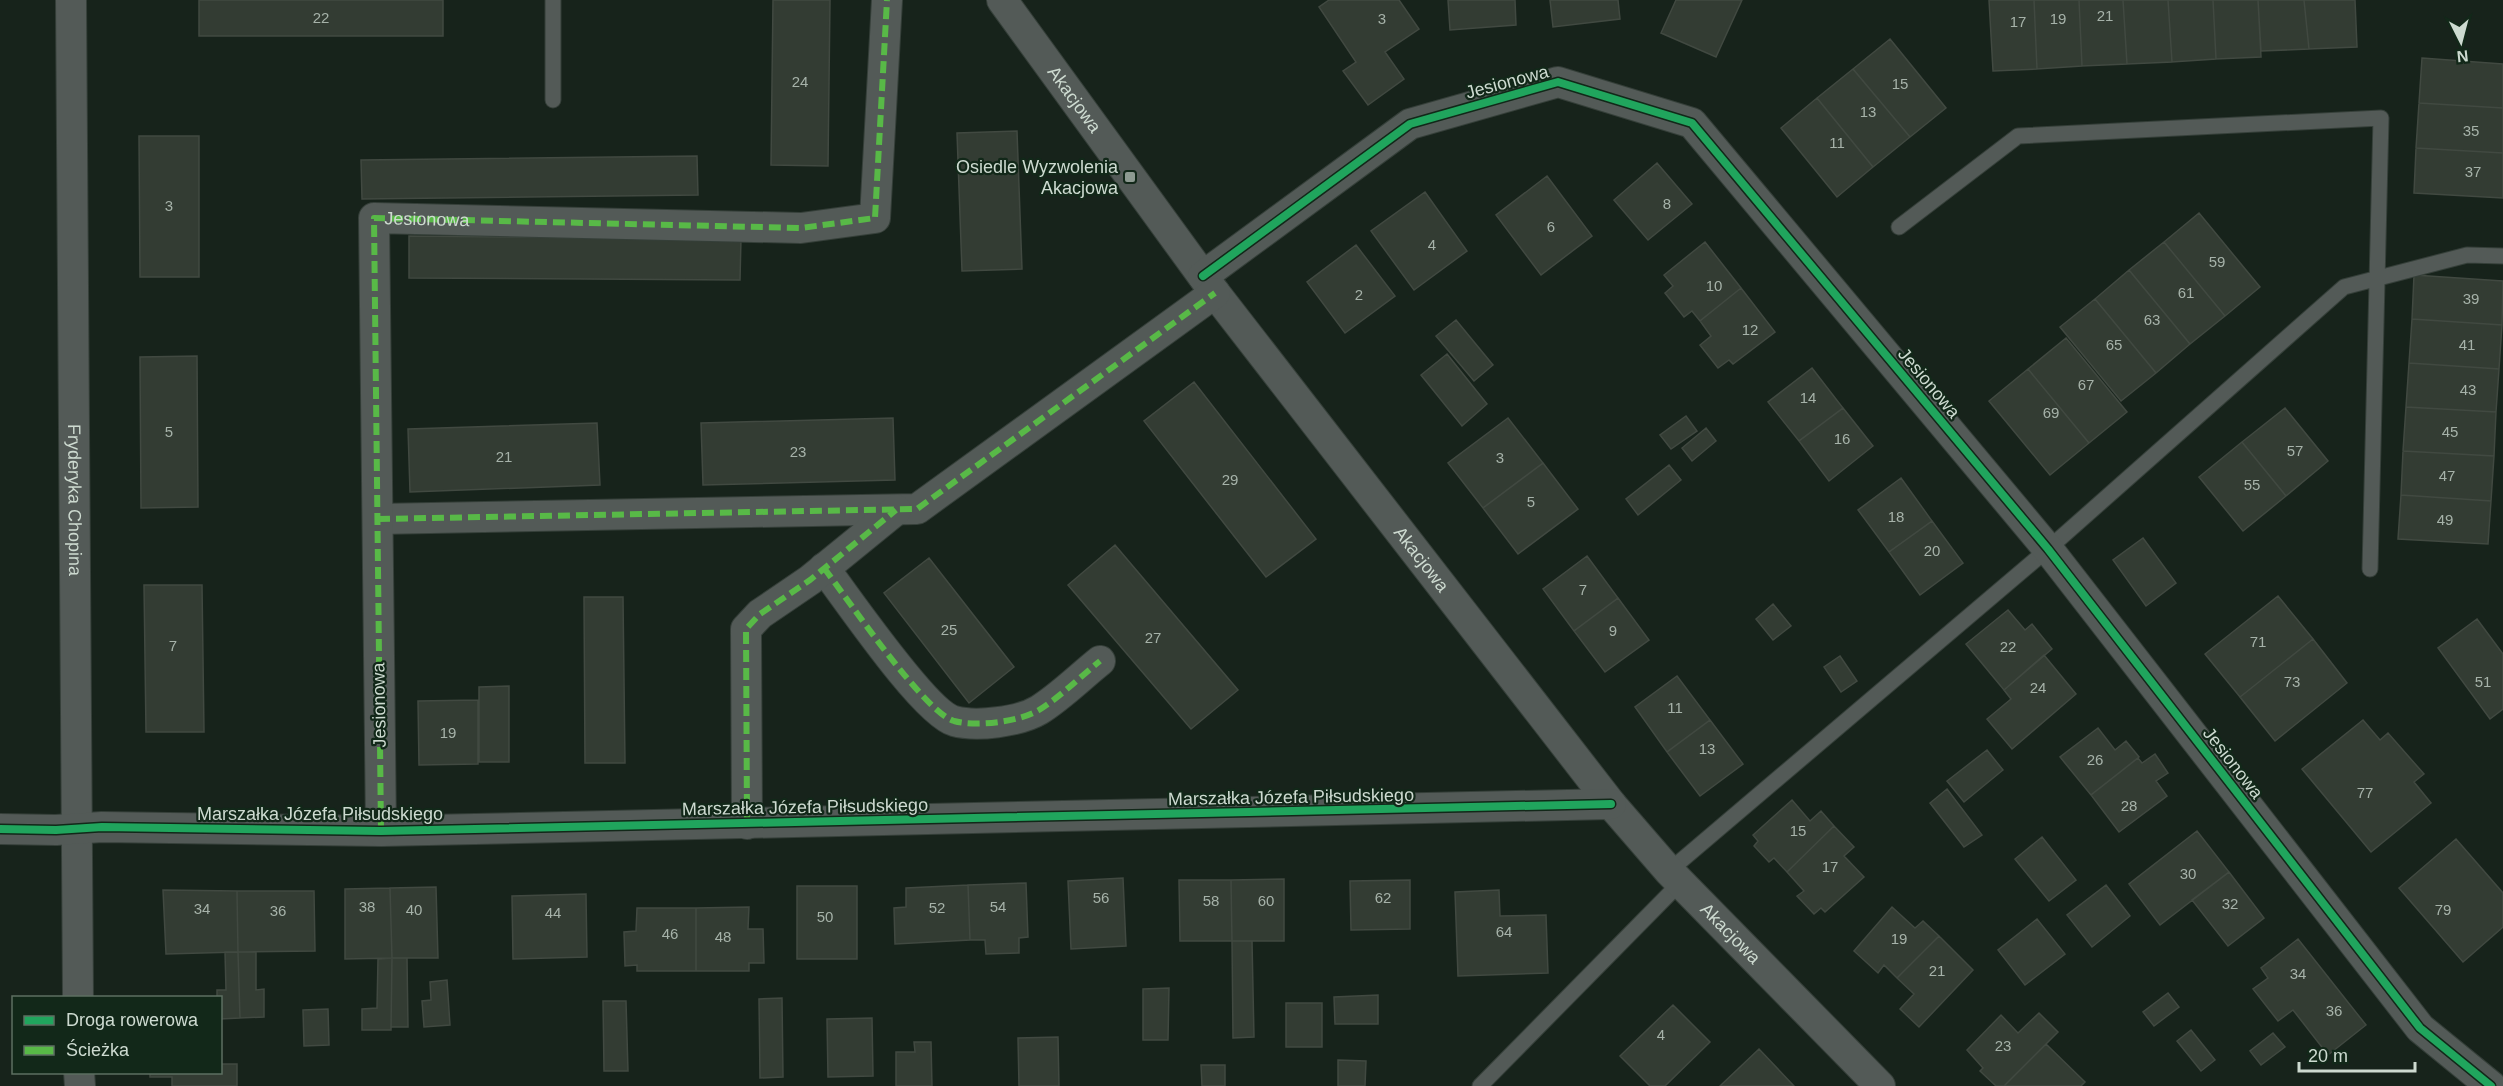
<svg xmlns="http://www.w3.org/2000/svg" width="2503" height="1086" viewBox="0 0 2503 1086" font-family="Helvetica,sans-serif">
  <rect width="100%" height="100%" fill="#17231b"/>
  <path fill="#333c33" stroke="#414941" stroke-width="1.5" d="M199,0H443V36H199Z
    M773,0H830L828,166L771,165Z
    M1329,0H1399L1419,29L1385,52L1404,79L1368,105L1343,71L1356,62L1319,7Z
    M1448,0H1515L1516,25L1450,30Z
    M1550,0H1618L1620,19L1553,27Z
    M1676,0H1742L1716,57L1661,33Z
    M1989,0H2034L2037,69L1993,71Z
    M2034,0H2079L2082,66L2037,69Z
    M2079,0H2123L2127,64L2082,66Z
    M2123,0H2168L2172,62L2127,64Z
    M2168,0H2213L2216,59L2172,62Z
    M2213,0H2258L2261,57L2216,59Z
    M2258,0H2304L2309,49L2261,51Z
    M2304,0H2355L2357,47L2309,49Z
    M1890,39L1946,108L1910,137L1853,69Z
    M2422,58L2503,64V108L2419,103Z
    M1853,69L1910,137L1873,167L1817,98Z
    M1817,98L1873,167L1837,197L1781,128Z
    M2419,103L2503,108V153L2416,148Z
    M1017,131L1022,269L962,271L957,133Z
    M139,136H199V277H140Z
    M2416,148L2503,153V198L2414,193Z
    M697,156L698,195L362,199L361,160Z
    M1657,163L1692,204L1648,240L1614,200Z
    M1547,176L1592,236L1541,275L1496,215Z
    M1425,192L1467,251L1414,290L1371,231Z
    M2199,213L2260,287L2225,316L2164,242Z
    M409,236L741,239L740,280L409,278Z
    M1705,242L1741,288L1700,321L1692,311L1684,317L1665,293L1673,286L1664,275Z
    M2164,242L2225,316L2190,344L2129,270Z
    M1356,245L1395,296L1345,333L1307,282Z
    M2129,270L2190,344L2156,373L2095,299Z
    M2414,275L2503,281L2502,325L2412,319Z
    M1741,288L1775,332L1733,364L1729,360L1718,368L1700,345L1711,336L1700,321Z
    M2095,299L2156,373L2121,401L2060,327Z
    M2412,319L2502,325L2499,369L2409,363Z
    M1456,320L1493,365L1474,381L1436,336Z
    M2066,338L2127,412L2089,443L2028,369Z
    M1447,354L1487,404L1462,426L1421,375Z
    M197,356L198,507L141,508L140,357Z
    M2409,363L2499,369L2496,412L2406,407Z
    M1812,368L1843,408L1799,441L1768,402Z
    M2028,369L2089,443L2050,475L1989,401Z
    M1194,382L1316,539L1266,577L1144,421Z
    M2406,407L2496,412L2494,456L2403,451Z
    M1843,408L1873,446L1829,481L1799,441Z
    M2285,408L2328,461L2286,496L2242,442Z
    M1686,416L1697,431L1671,449L1660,435Z
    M893,418L895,480L703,485L701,423Z
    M1508,418L1543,463L1483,508L1448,463Z
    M597,423L600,485L410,492L408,429Z
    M1706,428L1716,441L1692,461L1682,448Z
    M2242,442L2286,496L2243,531L2199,477Z
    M2403,451L2494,456L2491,501L2401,495Z
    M1543,463L1578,509L1518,554L1483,508Z
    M1669,465L1681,480L1638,515L1626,499Z
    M1901,478L1932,521L1889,552L1858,510Z
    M2401,495L2491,501L2488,544L2398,539Z
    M1932,521L1963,563L1920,595L1889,552Z
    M2143,538L2176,583L2146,606L2113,560Z
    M1115,545L1238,690L1191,729L1068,585Z
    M1587,556L1618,598L1574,631L1543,589Z
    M929,558L1014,667L969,703L884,593Z
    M144,585H202L204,732H146Z
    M2278,596L2313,639L2240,697L2205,654Z
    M584,597H623L625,763H585Z
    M1618,598L1649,640L1605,672L1574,631Z
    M1773,604L1791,626L1773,640L1756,619Z
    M2008,610L2025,630L2032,624L2052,649L2004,690L1966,644Z
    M2477,619L2503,654V709L2490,719L2438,648Z
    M2313,639L2347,683L2275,741L2240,697Z
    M2044,655L2076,694L2012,749L1987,719L2011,699L2004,690Z
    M1840,656L1857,681L1841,692L1824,667Z
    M1677,676L1710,720L1667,752L1635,707Z
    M509,686V762H479V687Z
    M478,700V764L419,765L418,701Z
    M1710,720L1743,764L1700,796L1667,752Z
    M2363,720L2380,740L2388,733L2424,774L2414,782L2431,803L2371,852L2302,769Z
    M2098,728L2115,750L2126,741L2139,757L2091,795L2060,757Z
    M1987,750L2003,770L1964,802L1947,781Z
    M2155,754L2168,773L2156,781L2167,796L2119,832L2091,795L2138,758L2142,763Z
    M1947,789L1982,835L1964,847L1930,803Z
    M1792,800L1810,821L1821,811L1834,826L1787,872L1774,858L1769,862L1754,846L1758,841L1753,835Z
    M1834,826L1854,847L1844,856L1864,877L1825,912L1821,908L1814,914L1797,896L1804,891L1787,872Z
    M2197,831L2229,872L2160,925L2129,884Z
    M2042,837L2076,880L2049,901L2015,859Z
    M2456,839L2503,893V927L2463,962L2399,888Z
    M2229,872L2264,918L2228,946L2192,900Z
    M1123,878L1126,946L1071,949L1068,881Z
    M1284,879V941H1232L1231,880Z
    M1179,880H1231L1232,941H1180Z
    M1410,880V929L1351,930L1350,881Z
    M1026,883L1028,937L1019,938V953L986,954L985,940H970L968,885Z
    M968,885L970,940L895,944L894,908L906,907V888Z
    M2106,885L2130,916L2092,947L2067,915Z
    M797,886H857V959H797Z
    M436,887L438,958H392L390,888Z
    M390,888L392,958L345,959V889Z
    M163,890L237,891L238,952L166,954Z
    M1499,890L1500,916L1546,915L1548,973L1458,976L1455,892Z
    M237,891H314L315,951L238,952Z
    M586,894L587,957L513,959L512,896Z
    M749,907L748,929H763L764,963H749V971H696V908Z
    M1892,907L1915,928L1923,921L1939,936L1897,978L1884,965L1878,973L1854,951Z
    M637,908H696V971H637V965L625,966L624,932L636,931Z
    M2037,919L2065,954L2025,985L1998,950Z
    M1939,936L1973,970L1919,1027L1900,1009L1914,994L1897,978Z
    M2298,939L2366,1025L2328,1055L2293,1010L2278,1021L2253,989L2268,978L2261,968Z
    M1232,941H1252L1254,1037L1233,1038Z
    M225,952H238L240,1018L220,1019V998H217V990H226Z
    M238,952H256V990L264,989V1017L240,1018Z
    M392,958H407L408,1027H391Z
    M392,958L391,1030H362V1009L377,1008L378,959Z
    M447,980L450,1025L424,1027L422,1001L431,1000L430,982Z
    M1169,988L1168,1040H1143V989Z
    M2168,993L2179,1007L2154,1026L2143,1012Z
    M1378,995V1024H1335L1334,997Z
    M782,998L783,1077L760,1078L759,999Z
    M603,1001H626L628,1071H604Z
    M1286,1003H1322V1047H1286Z
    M1673,1005L1710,1042L1665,1086H1650L1620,1056Z
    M328,1009L329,1045L304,1046L303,1010Z
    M2039,1013L2058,1032L2004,1086H1996L1980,1071L1983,1068L1967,1050L2001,1015L2018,1033Z
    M872,1018L873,1076L828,1077L827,1019Z
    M2191,1030L2215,1060L2201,1071L2177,1041Z
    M2273,1033L2285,1047L2261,1065L2250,1051Z
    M1058,1037L1059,1086H1019L1018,1038Z
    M914,1042H931L932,1086H896V1052H915Z
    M2046,1044L2085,1082L2081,1086H2004Z
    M1759,1049L1794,1086H1720Z
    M1338,1060L1366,1061L1365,1086H1338Z
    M220,1064H237V1086H172V1077H150V1072H220Z
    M1201,1065H1225V1086H1202Z"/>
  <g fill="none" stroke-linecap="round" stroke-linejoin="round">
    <defs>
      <path id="lane" d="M553,100V0
        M1899,227L2018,136L2381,118L2370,569
        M1669,871L2048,549L2344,287L2467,255L2503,256
        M1480,1086L1681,882"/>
      <g id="street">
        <path id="s1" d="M71,0L78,998"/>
        <path id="s2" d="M1002,0L1215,293L1611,804L1669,871L1880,1086"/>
        <path d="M1203,276L1410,124L1558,82L1692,123L2048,549L2420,1028L2491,1086"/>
        <path d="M378,519L917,509L1215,293"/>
        <path d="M824,568C847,598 924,712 954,721C976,727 1019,722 1039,710C1060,697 1080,677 1100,661"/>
        <path d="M747,824L746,629L760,614L810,580L896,510"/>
        <path d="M0,829L56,830L102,827L381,831L1611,804"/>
        <path d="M381,831L374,218L801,228L875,218L887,0"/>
        <path d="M79,1072L80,1086"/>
      </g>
    </defs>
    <use href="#lane" stroke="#353f39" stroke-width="17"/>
    <use href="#street" stroke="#353f39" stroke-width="32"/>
    <use href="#lane" stroke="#535a57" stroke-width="15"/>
    <use href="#street" stroke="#535a57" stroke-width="30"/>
    <g stroke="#58b947" stroke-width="6" stroke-dasharray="12 6" stroke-linecap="butt">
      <path d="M378,519L917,509L1215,293"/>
      <path d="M824,568C847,598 924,712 954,721C976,727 1019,722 1039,710C1060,697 1080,677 1100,661"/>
      <path d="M747,824L746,629L760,614L810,580L896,510"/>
      <path id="s3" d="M381,831L374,218L801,228L875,218L887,0"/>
    </g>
    <defs>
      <path id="cycleway" d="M1203,276L1410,124L1558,82L1692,123L2048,549L2420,1028L2491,1086
        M0,829L56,830L102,827L381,831L1611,804"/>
    </defs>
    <use href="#cycleway" stroke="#122819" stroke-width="11"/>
    <use href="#cycleway" stroke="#20a55d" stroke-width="8"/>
  </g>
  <rect fill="#8d9a91" stroke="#122819" stroke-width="2" x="1124" y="171" width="12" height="12" rx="3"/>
  <g text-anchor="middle" stroke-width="4.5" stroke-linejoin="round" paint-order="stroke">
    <g font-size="15" fill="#a6b2a9">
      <text x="2105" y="21">21</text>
      <text x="321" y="23">22</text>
      <text x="1382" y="24">3</text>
      <text x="2058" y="24">19</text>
      <text x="2018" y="27">17</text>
      <text x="800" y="87">24</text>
      <text x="1900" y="89">15</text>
      <text x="1868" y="117">13</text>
      <text x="2471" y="136">35</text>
      <text x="1837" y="148">11</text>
      <text x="2473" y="177">37</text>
      <text x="1667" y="209">8</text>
      <text x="169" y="211">3</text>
      <text x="1551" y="232">6</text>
      <text x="1432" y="250">4</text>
      <text x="2217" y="267">59</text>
      <text x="1714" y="291">10</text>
      <text x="2186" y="298">61</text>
      <text x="1359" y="300">2</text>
      <text x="2471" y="304">39</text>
      <text x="2152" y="325">63</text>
      <text x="1750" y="335">12</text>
      <text x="2114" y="350">65</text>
      <text x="2467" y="350">41</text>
      <text x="2086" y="390">67</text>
      <text x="2468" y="395">43</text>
      <text x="1808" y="403">14</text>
      <text x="2051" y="418">69</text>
      <text x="169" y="437">5</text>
      <text x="2450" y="437">45</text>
      <text x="1842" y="444">16</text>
      <text x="2295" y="456">57</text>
      <text x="798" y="457">23</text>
      <text x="504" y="462">21</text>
      <text x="1500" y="463">3</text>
      <text x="2447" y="481">47</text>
      <text x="1230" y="485">29</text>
      <text x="2252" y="490">55</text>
      <text x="1531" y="507">5</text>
      <text x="1896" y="522">18</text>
      <text x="2445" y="525">49</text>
      <text x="1932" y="556">20</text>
      <text x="1583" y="595">7</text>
      <text x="949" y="635">25</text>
      <text x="1613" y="636">9</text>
      <text x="1153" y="643">27</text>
      <text x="2258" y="647">71</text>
      <text x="173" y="651">7</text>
      <text x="2008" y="652">22</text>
      <text x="2292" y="687">73</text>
      <text x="2483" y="687">51</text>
      <text x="2038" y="693">24</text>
      <text x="1675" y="713">11</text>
      <text x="448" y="738">19</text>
      <text x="1707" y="754">13</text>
      <text x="2095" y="765">26</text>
      <text x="2365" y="798">77</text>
      <text x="2129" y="811">28</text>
      <text x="1798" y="836">15</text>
      <text x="1830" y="872">17</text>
      <text x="2188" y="879">30</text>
      <text x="1101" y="903">56</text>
      <text x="1383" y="903">62</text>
      <text x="1211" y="906">58</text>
      <text x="1266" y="906">60</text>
      <text x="2230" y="909">32</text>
      <text x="367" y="912">38</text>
      <text x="998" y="912">54</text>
      <text x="937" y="913">52</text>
      <text x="202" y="914">34</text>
      <text x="414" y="915">40</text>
      <text x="2443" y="915">79</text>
      <text x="278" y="916">36</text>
      <text x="553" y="918">44</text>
      <text x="825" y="922">50</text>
      <text x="1504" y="937">64</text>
      <text x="670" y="939">46</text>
      <text x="723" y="942">48</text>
      <text x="1899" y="944">19</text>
      <text x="1937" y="976">21</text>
      <text x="2298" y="979">34</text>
      <text x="2334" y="1016">36</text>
      <text x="1661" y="1040">4</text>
      <text x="2003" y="1051">23</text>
    </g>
    <g font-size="18" fill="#cddad0" stroke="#122819">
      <text transform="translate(1507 82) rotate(-15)" y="6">Jesionowa</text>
      <text dy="6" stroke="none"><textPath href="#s2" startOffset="123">Akacjowa</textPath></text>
      <text dy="6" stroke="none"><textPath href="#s3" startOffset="666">Jesionowa</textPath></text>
      <text transform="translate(1929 383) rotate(50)" y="6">Jesionowa</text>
      <text dy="6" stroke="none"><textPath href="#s1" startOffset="500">Fryderyka Chopina</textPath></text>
      <text dy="6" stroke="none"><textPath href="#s2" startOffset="699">Akacjowa</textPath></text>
      <text transform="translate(379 705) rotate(-91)" y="6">Jesionowa</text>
      <text transform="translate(2233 763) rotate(52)" y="6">Jesionowa</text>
      <text transform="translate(1291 797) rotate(-1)" y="6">Marszałka Józefa Piłsudskiego</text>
      <text transform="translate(805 807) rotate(-1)" y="6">Marszałka Józefa Piłsudskiego</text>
      <text x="320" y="820">Marszałka Józefa Piłsudskiego</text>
      <text dy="6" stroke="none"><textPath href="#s2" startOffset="1185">Akacjowa</textPath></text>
    </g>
    <g font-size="18" fill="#cddad0" stroke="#122819" text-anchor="end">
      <text x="1118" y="173">Osiedle Wyzwolenia<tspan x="1118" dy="21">Akacjowa</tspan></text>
    </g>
  </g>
  <rect x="12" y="996" width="210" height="78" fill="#122819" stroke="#5d6f62" stroke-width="1.5"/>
  <rect x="24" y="1016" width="30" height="9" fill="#20a55d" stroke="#5d6f62" stroke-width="1.5"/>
  <text x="66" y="1026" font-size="18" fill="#cddad0">Droga rowerowa</text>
  <rect x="24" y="1046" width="30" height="9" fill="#58b947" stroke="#5d6f62" stroke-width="1.5"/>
  <text x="66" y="1056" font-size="18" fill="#cddad0">Ścieżka</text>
  <g transform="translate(2461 42) rotate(174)" stroke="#122819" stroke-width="4.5" paint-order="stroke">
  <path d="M0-4.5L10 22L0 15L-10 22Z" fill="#cddad0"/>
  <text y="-9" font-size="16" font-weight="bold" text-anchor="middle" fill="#cddad0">N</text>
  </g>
  <path d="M2299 1062v9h116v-9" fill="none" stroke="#cddad0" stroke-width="3"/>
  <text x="2308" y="1062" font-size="18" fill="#cddad0" stroke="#122819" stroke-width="4.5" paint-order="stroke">20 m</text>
</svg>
